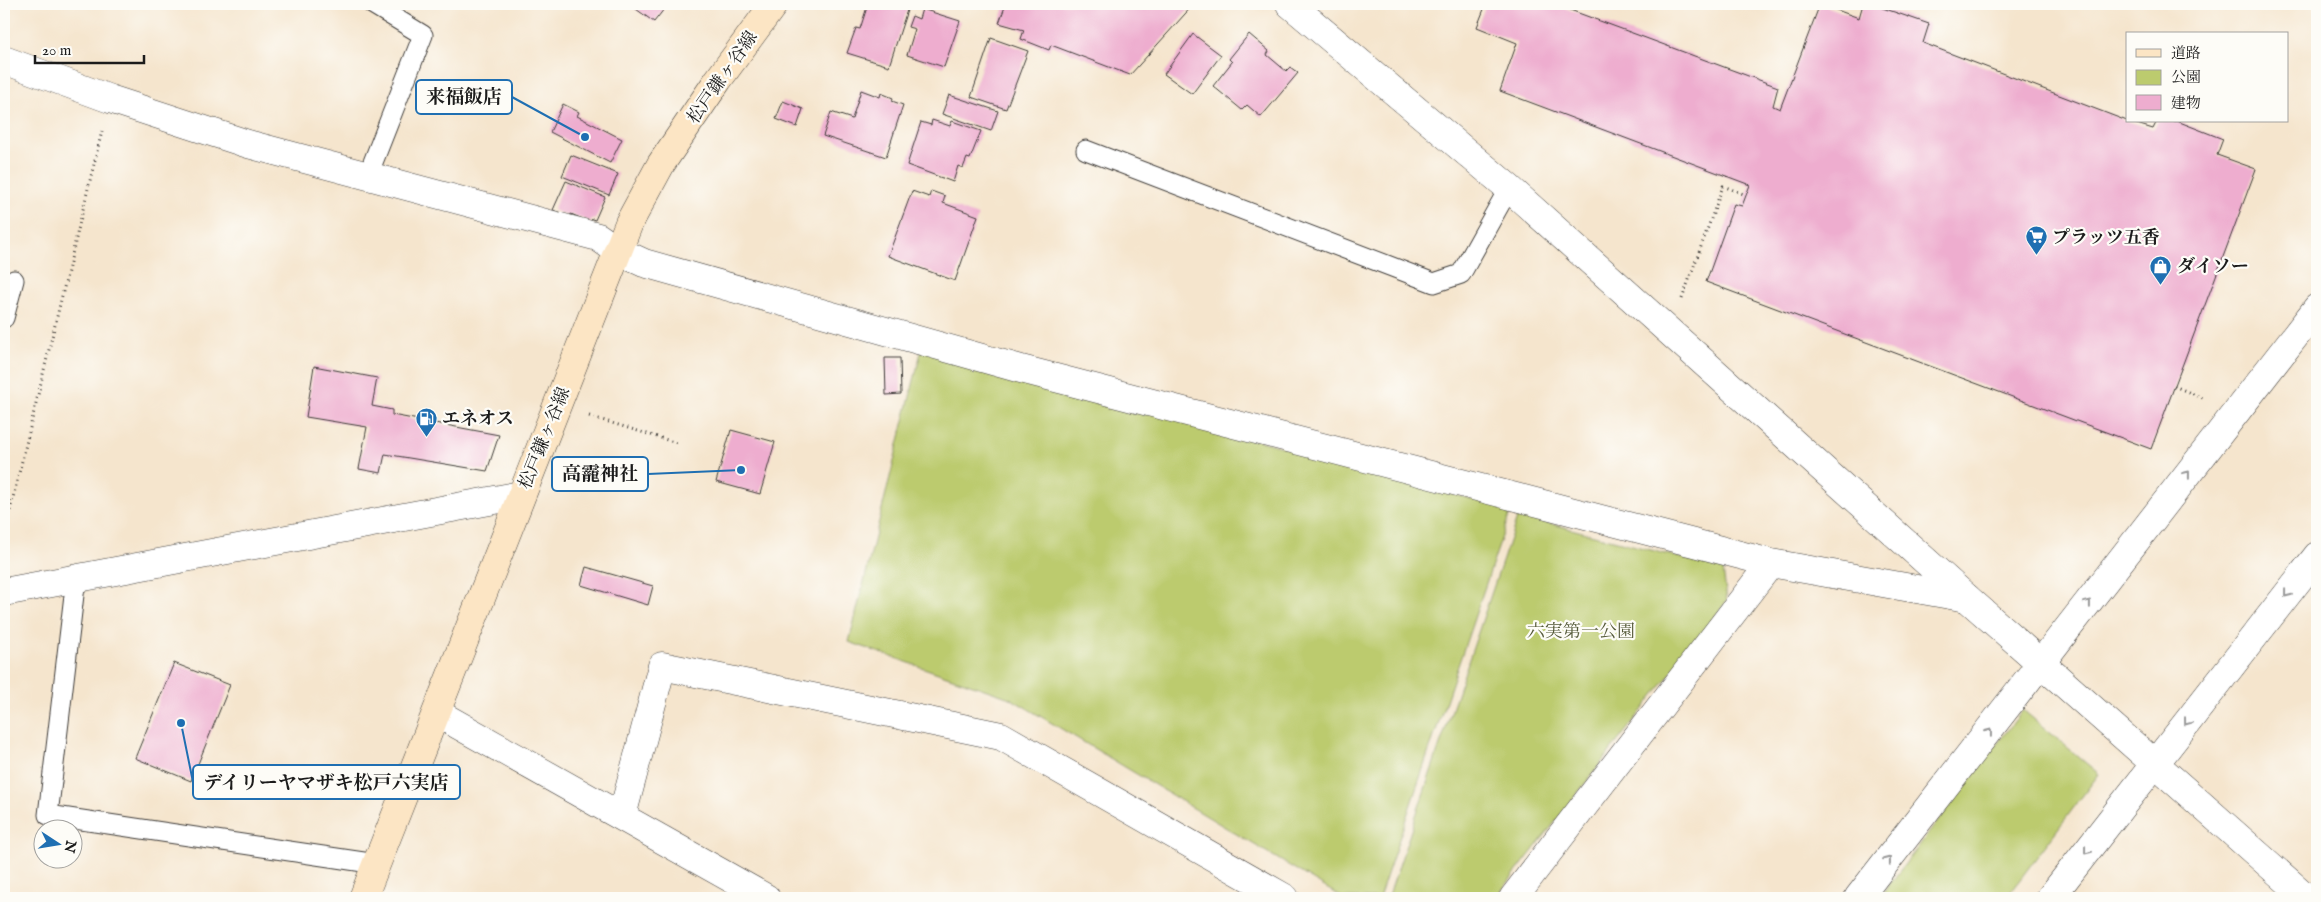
<svg xmlns="http://www.w3.org/2000/svg" width="2321" height="902" viewBox="0 0 2321 902" font-family="'IM FELL English','Noto Serif JP',serif">
  <rect width="100%" height="100%" fill="#fdfcf7"/>
  <filter id="ink" filterUnits="userSpaceOnUse"><feTurbulence type="fractalNoise" baseFrequency=".02" numOctaves="2"/><feDisplacementMap in="SourceGraphic" scale="10" xChannelSelector="R" yChannelSelector="G"/><feConvolveMatrix kernelMatrix="1 2 1 2 8 2 1 2 1" color-interpolation-filters="sRGB"/></filter>
  <filter id="wash" filterUnits="userSpaceOnUse"><feTurbulence type="fractalNoise" baseFrequency=".0096" numOctaves="4" result="noise"/><feDisplacementMap in="SourceGraphic" scale="20" xChannelSelector="R" yChannelSelector="G"/><feGaussianBlur stdDeviation="1.12" result="paint"/><feColorMatrix in="noise" values="0 0 0 0 0 0 0 0 0 0 0 0 0 0 0 0 0 1.4 0 .05"/><feComposite in="paint" operator="in"/></filter>
  <g filter="url(#wash)">
    <rect width="100%" height="100%" fill="#f5e5cd"/>
    <path fill="#bccb6e" stroke="#6c7445" d="M922,348L1511,510L1379,898H1343L1010,698L849,642Z
      M1518,515L1723,569L1727,601L1496,898H1388Z
      M2023,710L2099,774L2006,898H1879Z"/>
    <g id="blocks">
      <path fill="#eeadcf" d="M629,4H668L654,22Z
        M868,4H909L889,66L847,53L856,28L860,29Z
        M1006,4H1091L1098,6L1100,4H1194L1130,75L1051,45L1049,50L1021,39L1024,30L999,23Z
        M1486,4H1554L1778,87L1773,106L1780,109L1820,4L1859,18L1863,4H1871L1929,24L1923,43L2127,121L2153,129L2157,121H2177L2223,139L2217,155L2256,169L2151,449L1706,282L1734,204L1742,206L1750,185L1500,91L1517,43L1477,27Z
        M922,9L960,21L944,67L907,55L915,29L908,27L912,16L919,19Z
        M1193,34L1221,55L1192,94L1164,74Z
        M1249,34L1269,51L1267,55L1286,71L1290,67L1298,73L1261,117L1247,105L1242,110L1213,86L1232,62L1229,59Z
        M991,38L1028,51L1006,109L971,97Z
        M861,90L880,97L881,93L893,98L892,101L903,105L886,157L823,136L831,112L852,119Z
        M949,95L998,111L991,131L942,114Z
        M783,101L803,109L797,127L776,119Z
        M563,104L579,112L577,116L622,139L610,163L550,132Z
        M932,120L950,126L952,121L981,131L970,159L967,158L963,168L958,166L953,182L907,165L921,122L931,125Z
        M571,155L618,174L609,195L562,176Z
        M566,181L605,197L595,220L592,219L590,222L571,214L570,217L553,210Z
        M912,191L929,197L931,191L945,196L943,203L978,216L955,281L888,256Z
        M885,358H900L901,394L886,395Z
        M314,366L377,378L372,406L392,410V415L499,435L487,471L385,454L381,473L359,469L367,427L306,417Z
        M731,430L775,442L760,494L716,482Z
        M586,567L653,586L648,605L581,585Z
        M174,663L230,685L191,781L135,758Z"/>
    </g>
  </g>
  <g filter="url(#ink)">
    <use href="#blocks" fill-opacity="0" stroke="#3d3a37" stroke-width="1"/>
    <g fill="none" stroke-linecap="round" stroke-linejoin="round">
      <defs>
        <path id="service" d="M1086,150L1434,283L1461,274L1509,188
          M368,175L423,35L372,4
          M4,318L14,280
          M76,578L48,815L377,864"/>
        <path id="minor" d="M4,60L110,99L248,144L598,237L618,251L644,263L1021,369L1771,563L1967,598
          M4,592L521,495
          M437,713L766,898
          M622,816L662,666L1001,736L1285,898
          M1513,898L1771,563
          M1858,898L2317,308
          M2050,898L2317,556"/>
        <path id="tertiary" d="M1290,4L1509,188L1967,598L2307,898"/>
        <path id="secondary" d="M363,898L629,223L661,164L718,80L774,4"/>
      </defs>
      <use href="#service" stroke="#3d3a37" stroke-width="21"/>
      <use href="#minor" stroke="#3d3a37" stroke-width="29"/>
      <use href="#tertiary" stroke="#3d3a37" stroke-width="29"/>
      <use href="#secondary" stroke="#3d3a37" stroke-width="29"/>
      <path stroke="#3d3a37" stroke-width="3" stroke-dasharray="1 4" stroke-linecap="butt" d="M1682,299L1723,186L1746,195
        M2174,386L2205,399
        M589,416L677,443
        M4,535L102,131"/>
      <use href="#service" stroke="#fff" stroke-width="19"/>
      <use href="#minor" stroke="#fff" stroke-width="28"/>
      <use href="#tertiary" stroke="#fff" stroke-width="28"/>
      <use href="#secondary" stroke="#fce5c4" stroke-width="28"/>
    </g>
    <defs><path id="oneway-chevron" d="M-2-3.5L2.5 0L-2 3.5" fill="none" stroke-width="1.6" stroke-linecap="round" stroke-linejoin="round" transform="scale(1.25)"/></defs>
    <g stroke="#999">
      <use href="#oneway-chevron" transform="translate(2187 474) rotate(-52)"/>
      <use href="#oneway-chevron" transform="translate(2287 594) rotate(128)"/>
      <use href="#oneway-chevron" transform="translate(2088 603) rotate(-52)"/>
      <use href="#oneway-chevron" transform="translate(2187 722) rotate(127)"/>
      <use href="#oneway-chevron" transform="translate(1989 732) rotate(-52)"/>
      <use href="#oneway-chevron" transform="translate(2087 851) rotate(128)"/>
      <use href="#oneway-chevron" transform="translate(1888 860) rotate(-52)"/>
    </g>
  </g>
  <defs>
    <symbol id="supermarket-pin" viewBox="-11 -11 22 30"><path d="M0 17L-7.5 6A9.5 9.5 0 1 1 7.5 6Z" fill="#1f6fb2" stroke="#fdfcf7"/><path d="M-6-5.5h2.5l.6 2H6L4.5 2H-2.5L-4.4-4H-6ZM-1.5 3.2a1.3 1.3 0 1 0 .1 0ZM3 3.2a1.3 1.3 0 1 0 .1 0Z" fill="#fff"/></symbol>
    <symbol id="shop-pin" viewBox="-11 -11 22 30"><path d="M0 17L-7.5 6A9.5 9.5 0 1 1 7.5 6Z" fill="#1f6fb2" stroke="#fdfcf7"/><path d="M-5-2.5h2.3a2.7 3.5 0 0 1 5.4 0H5L5.5 6h-11ZM-1.5-2.5h3a1.5 2.3 0 0 0-3 0Z" fill="#fff"/></symbol>
    <symbol id="fuel-pin" viewBox="-11 -11 22 30"><path d="M0 17L-7.5 6A9.5 9.5 0 1 1 7.5 6Z" fill="#1f6fb2" stroke="#fdfcf7"/><path d="M-5.5-6h7V0h2V4h1.3V-2.5L3-4.5l.8-.8L6-3V5H2.5V1h-1V6h-7ZM-4.2-4.7v3.2H.2V-4.7Z" fill="#fff"/></symbol>
  </defs>
  <g fill-rule="evenodd">
    <use href="#supermarket-pin" x="2024" y="224" width="25" height="34"/>
    <use href="#shop-pin" x="2148" y="254" width="25" height="34"/>
    <use href="#fuel-pin" x="414" y="406" width="25" height="34"/>
  </g>
  <g text-anchor="middle" stroke-width="4.5" stroke-linejoin="round" paint-order="stroke">
    <g font-size="18" fill="#1c1c1c" stroke="#fdfcf7">
      <text transform="translate(722 77) rotate(-55)" y="6">松戸鎌ヶ谷線</text>
      <text transform="translate(544 438) rotate(-68)" y="6">松戸鎌ヶ谷線</text>
    </g>
    <g font-size="18" font-weight="bold" fill="#1c1c1c" stroke="#fdfcf7" text-anchor="start">
      <text x="2052" y="243">プラッツ五香</text>
      <text x="2177" y="272">ダイソー</text>
      <text x="442" y="424">エネオス</text>
    </g>
    <g font-size="18" fill="#545939" stroke="#fdfcf7">
      <text x="1581" y="637">六実第一公園</text>
    </g>
  </g>
  <path fill="none" stroke="#1f6fb2" stroke-width="2" d="M585 137L512 97M741 470L648 474M181 723L193 782"/>
  <g fill="#1f6fb2" stroke="#fdfcf7" stroke-width="2">
    <circle cx="585" cy="137" r="5"/>
    <circle cx="741" cy="470" r="5"/>
    <circle cx="181" cy="723" r="5"/>
  </g>
  <g fill="#fdfcf7" stroke="#1f6fb2" stroke-width="2">
    <rect x="416" y="80" width="96" height="34" rx="5"/>
    <rect x="552" y="457" width="96" height="34" rx="5"/>
    <rect x="193" y="765" width="267" height="34" rx="5"/>
  </g>
  <g font-size="19" text-anchor="middle" font-weight="bold" fill="#1c1c1c">
    <text x="464" y="103">来福飯店</text>
    <text x="600" y="480">高靇神社</text>
    <text x="326" y="789">デイリーヤマザキ松戸六実店</text>
  </g>
  <rect width="2321" height="902" fill="none" stroke="#fdfcf7" stroke-width="20"/>
  <rect x="2126" y="32" width="162" height="90" fill="#fdfcf7" stroke="#a3a29f"/>
  <rect x="2136" y="49" width="25" height="8" fill="#fce5c4" stroke="#a3a29f"/>
  <text x="2171" y="58" font-size="15" fill="#1c1c1c">道路</text>
  <rect x="2136" y="70" width="25" height="15" fill="#bccb6e" stroke="#a3a29f"/>
  <text x="2171" y="82" font-size="15" fill="#1c1c1c">公園</text>
  <rect x="2136" y="95" width="25" height="15" fill="#eeadcf" stroke="#a3a29f"/>
  <text x="2171" y="108" font-size="15" fill="#1c1c1c">建物</text>
  <g transform="translate(58 844) rotate(102)"><circle r="24" fill="#fdfcf7" stroke="#a3a29f"/>
  <path d="M0-4L9 19L0 12L-9 19Z" fill="#1f6fb2"/>
  <text y="-8" font-size="14" font-weight="bold" text-anchor="middle" fill="#1c1c1c">N</text>
  </g>
  <path d="M35 55v8h109v-8" fill="none" stroke="#1c1c1c" stroke-width="2.5"/>
  <text x="42" y="55" font-size="15" fill="#1c1c1c" stroke="#fdfcf7" stroke-width="4" paint-order="stroke">20 m</text>
</svg>
